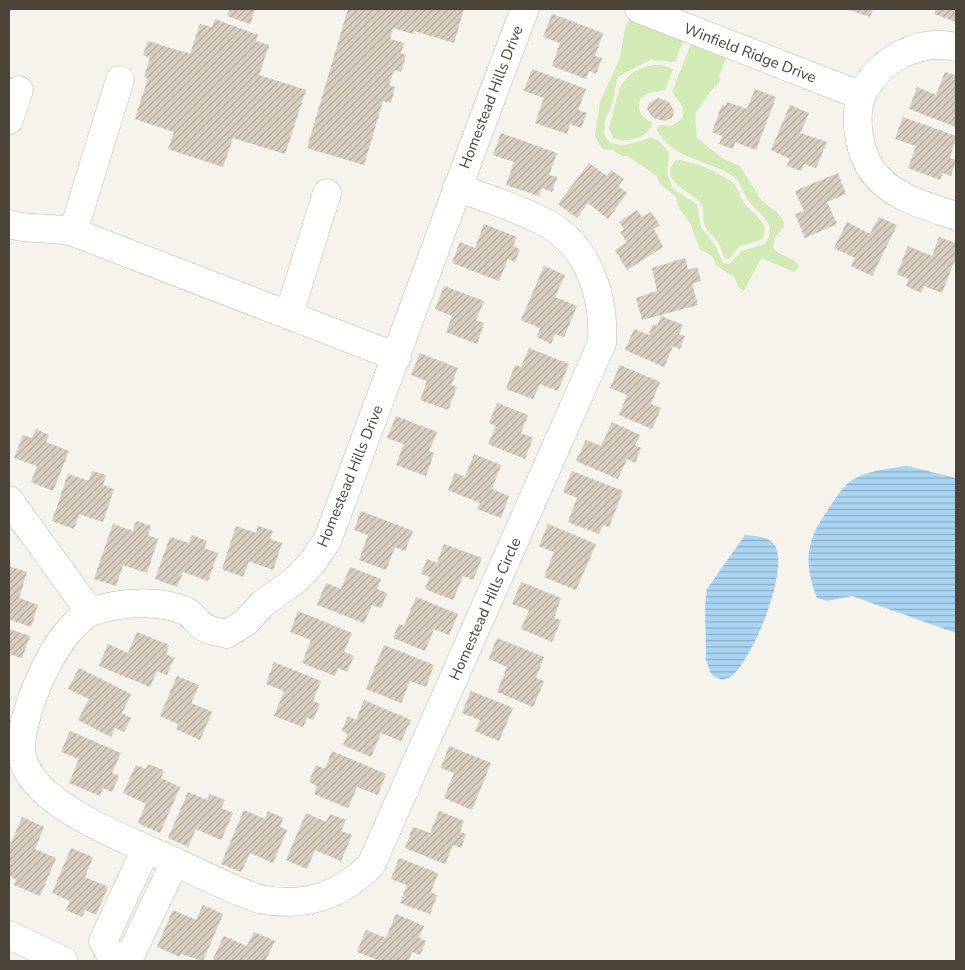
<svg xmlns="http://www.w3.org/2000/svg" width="965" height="970" viewBox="0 0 965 970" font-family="'Nunito Sans',sans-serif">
  <defs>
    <pattern id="water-rules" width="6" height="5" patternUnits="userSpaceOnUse" patternTransform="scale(1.25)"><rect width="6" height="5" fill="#a9d4f2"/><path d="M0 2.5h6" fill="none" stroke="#8caec5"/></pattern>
    <pattern id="building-hatch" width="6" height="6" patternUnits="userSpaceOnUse" patternTransform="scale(1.25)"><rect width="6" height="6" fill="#d8cfc1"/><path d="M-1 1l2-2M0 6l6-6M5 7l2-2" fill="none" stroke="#b1aa9e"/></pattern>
  </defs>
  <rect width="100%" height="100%" fill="#f6f3ec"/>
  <path fill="#d2eab5" d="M631,17L681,36L682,44L675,62L650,60L619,76C615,84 615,92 613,100C611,109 603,121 604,130C605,154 638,143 651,137L659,141L669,153L667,173L673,189L697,204L701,227L715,245L723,263L729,264L742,251L764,244C782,223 754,212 746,197C742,190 741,182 734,177C708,159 673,160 657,130L659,125L671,126L682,119C687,106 678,102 672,92L690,46L696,42L728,54L719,76V83C711,89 701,105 695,114L697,138L722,158L740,166L761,200L777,212L784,222V227L775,237L773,248C780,257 793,256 799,266L795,272L761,258L744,291L738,287L735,278L716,265L713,257L700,249L690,223L679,208L676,197L660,184L657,176L627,156H621L613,150L602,149L595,136L600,102L620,58L625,28Z
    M652,65H662L673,69L665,90L648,93L640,99C637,111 642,118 653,123C647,139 629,143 613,138L609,128C620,96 614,74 652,65Z
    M676,160C691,160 721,173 733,183C739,188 739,197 744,203C752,214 773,224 761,240L740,246L729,259H725C722,253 721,246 717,241C714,236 707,232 705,226C702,219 705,211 701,204C694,192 655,181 676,160Z"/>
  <path fill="url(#water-rules)" d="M907,466L956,478V633L852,596L827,601L817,598C803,560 806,541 829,508C834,501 839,492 845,486C860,471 887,469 907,466Z
    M745,535C755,536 767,536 774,544C791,567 753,658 732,676C730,678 725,679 722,680L711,674L706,660L705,605L707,589Z"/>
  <path fill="url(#building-hatch)" d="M230,9H255L250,24L227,16Z
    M348,9H464L454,43L414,31L413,34L393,28L390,39L404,43L401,53L406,55L401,72L394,70L389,85L395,87L391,103L383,101L364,165L307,148Z
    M847,9H873L870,17Z
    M936,9H956V22L934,14Z
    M552,14L603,33L595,56L602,58L596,74L589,71L586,79L552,66L560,43L543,37Z
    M215,19L258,35L256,41L269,45L259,75L306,90L285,154L233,138L223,167L168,149L174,132L135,119L148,78L144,77L150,58L143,55L148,41L190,54L200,24L212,27Z
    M532,69L586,89L578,110L587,113L581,128L570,124L567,134L535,123L544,98L524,91Z
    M945,72L956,76V127L909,109L917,87L936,95Z
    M755,89L776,97L756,150L735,142L733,149L719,144L722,136L712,132L722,105L725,106L727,102L747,109Z
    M658,98L669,102L674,111L672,118L664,121L652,117L647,109L649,103Z
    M790,105L809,113L800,133L827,142L816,168L804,164L801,171L787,166L790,159L771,150Z
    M903,117L956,136L950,158L956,160L951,176L943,173L940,180L908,168L916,146L895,139Z
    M501,133L557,153L549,175L557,177L552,192L542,188L539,196L506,185L514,162L493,155Z
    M589,163L607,176L611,170L624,179L618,186L627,193L608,219L588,203L577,218L558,204Z
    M838,173L846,194L827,202L837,224L805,238L795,214L804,211L795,191Z
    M637,210L642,217L651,212L660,225L654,229L663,247L627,270L615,250L627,242L620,232L624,229L619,222Z
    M879,217L897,225L872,276L851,266L855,258L834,248L847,222L870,234Z
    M484,224L517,237L513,246L520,249L515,262L508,259L499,281L452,263L460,242L475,248Z
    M939,237L956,243V257L942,293L924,286L921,293L906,286L909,279L897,274L908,246L932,256Z
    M685,258L688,270L697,267L701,281L692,284L698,305L642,320L636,298L657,291L652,268Z
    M544,266L565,275L555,297L577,306L564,337L555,334L551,344L537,337L540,328L521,320Z
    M444,286L484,301L476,320L484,323L477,344L446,332L452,316L435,309Z
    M661,316L683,325L679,334L685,336L680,349L673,346L664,367L625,350L634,329L649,335L653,324L657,326Z
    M529,348L569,364L558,391L540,384L533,399L506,389L515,365L521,367Z
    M420,353L458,368L451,385L457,387L448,410L420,400L427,381L411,375Z
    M620,365L660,382L651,404L661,408L652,429L619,415L627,395L610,388Z
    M497,403L528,415L521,433L533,438L525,459L488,444L496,426L489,423Z
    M396,416L437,432L429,451L434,453L426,476L396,465L404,444L387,438Z
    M612,422L640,435L635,445L641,448L635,463L627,459L618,479L576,461L586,440L601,446Z
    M36,429L49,435L46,442L69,451L53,491L31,482L37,466L14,458L23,435L32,438Z
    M474,454L501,465L492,489L509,496L501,518L477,509L480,503L448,490L455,473L465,477Z
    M92,471L106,475L103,485L114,489L103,522L79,514L74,529L52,521L68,474L89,481Z
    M572,471L623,491L609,527L603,525L599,534L568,522L577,498L563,492Z
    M361,511L413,531L405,551L395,547L386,570L359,560L368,535L354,530Z
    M136,521L151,526L148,535L158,539L147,573L123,565L116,586L94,579L113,524L133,531Z
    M548,524L596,544L576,590L544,577L554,552L539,546Z
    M236,526L256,533L258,526L273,531L270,539L282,543L273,570L249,561L243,577L222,569Z
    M192,535L207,541L204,548L218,553L208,581L183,572L177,587L155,579L170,537L189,543Z
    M444,544L482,558L473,580L463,576L453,600L425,589L430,577L421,574L427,559L437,563Z
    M9,566L27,572L19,598L38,605L31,627L9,619Z
    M350,567L381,579L377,589L387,593L381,608L372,605L364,623L317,605L326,583L341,589Z
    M521,582L561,598L554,618L561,620L552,642L521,629L529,610L512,604Z
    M416,597L458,614L449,635L434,629L425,651L393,638L399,624L404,626Z
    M298,611L352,633L344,652L354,656L347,672L338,668L335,676L302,663L311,640L290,632Z
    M9,629L30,636L22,658L9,654Z
    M137,632L169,645L166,654L174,658L167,675L157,671L150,687L99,666L108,644L128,653Z
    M497,638L544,657L536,678L544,681L533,707L497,692L507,667L489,659Z
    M384,645L434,665L426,687L410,681L401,703L366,689Z
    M274,662L321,681L313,701L320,704L313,720L307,718L303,727L274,716L284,691L266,684Z
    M79,668L131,694L122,713L131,718L124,732L115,728L111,737L78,720L89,699L68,689Z
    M177,676L199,685L191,703L212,712L200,740L176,729L178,724L160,716Z
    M471,691L513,708L499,741L475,731L480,720L462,713Z
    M364,700L411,720L401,741L381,733L371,757L343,745L348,734L342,731L348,716L356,720Z
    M70,731L121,753L112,773L119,776L112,792L103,788L100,796L69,783L79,759L61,752Z
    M449,746L491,763L472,810L444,798L454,773L441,768Z
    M332,751L386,774L378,795L357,787L348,808L314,794L317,786L309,782L316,765L325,769Z
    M148,764L164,770L161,778L180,787L160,833L138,823L146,804L123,793L136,765L146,769Z
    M188,792L207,800L210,794L225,800L221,808L233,813L221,840L196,829L188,847L168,838Z
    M244,810L265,819L268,811L283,818L280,827L287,830L273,863L250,853L241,872L221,864Z
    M439,811L464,821L460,832L466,834L461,848L453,845L445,864L405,848L413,827L430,833Z
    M306,813L326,822L330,814L346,820L341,831L352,835L341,861L315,850L307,869L286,860Z
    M22,817L44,827L35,849L56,858L40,896L14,885L16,879L9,876V848Z
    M71,848L93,857L85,877L108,887L96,915L85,910L82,917L66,910L70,901L52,893Z
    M399,858L438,873L431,892L437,895L430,914L400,903L407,885L391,879Z
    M203,905L223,914L203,961L181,954L180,957L157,947L173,910L196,920Z
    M396,914L424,926L419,938L426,941L420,955L412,952L408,961H380L357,952L366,930L386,938Z
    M254,932L275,941L265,961H212L224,936L247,946Z"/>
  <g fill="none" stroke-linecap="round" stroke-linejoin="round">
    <defs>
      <path id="minor" d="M639,9L862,96
        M956,47C919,38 878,60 862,95C853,117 859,150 871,169C890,197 926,206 956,216
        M9,120L19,90
        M457,187C485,198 515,207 542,221C588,243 605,296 602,343L371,865C339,897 303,908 259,899C230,889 203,875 176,862C134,843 60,815 33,779C26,771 21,758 21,748C22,709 59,618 100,609C126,602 160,600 186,611C192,614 197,622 202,626C208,631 220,632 227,634L246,622L262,604L293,582L312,563L327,541C394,364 457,186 525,9
        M9,224C31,231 50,226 73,232L397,357
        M73,232L120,80
        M289,314L327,193
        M9,500L90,612
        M9,935L64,961
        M113,959L103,941L146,849
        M112,961L132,952L175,862"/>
    </defs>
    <use href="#minor" stroke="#c2bbae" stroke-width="29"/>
    <use href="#minor" stroke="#fff" stroke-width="28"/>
  </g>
  <g text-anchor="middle" stroke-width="4" stroke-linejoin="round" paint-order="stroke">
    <g font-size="15" fill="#4b4439" stroke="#fff">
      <text transform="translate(750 53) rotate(21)" y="5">Winfield Ridge Drive</text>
      <text transform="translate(491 97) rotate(-69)" y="5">Homestead Hills Drive</text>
      <text transform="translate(350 476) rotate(-68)" y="5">Homestead Hills Drive</text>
      <text transform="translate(485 609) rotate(-66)" y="5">Homestead Hills Circle</text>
    </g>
  </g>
  <rect width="965" height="970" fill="none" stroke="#4b4439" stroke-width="20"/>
</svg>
